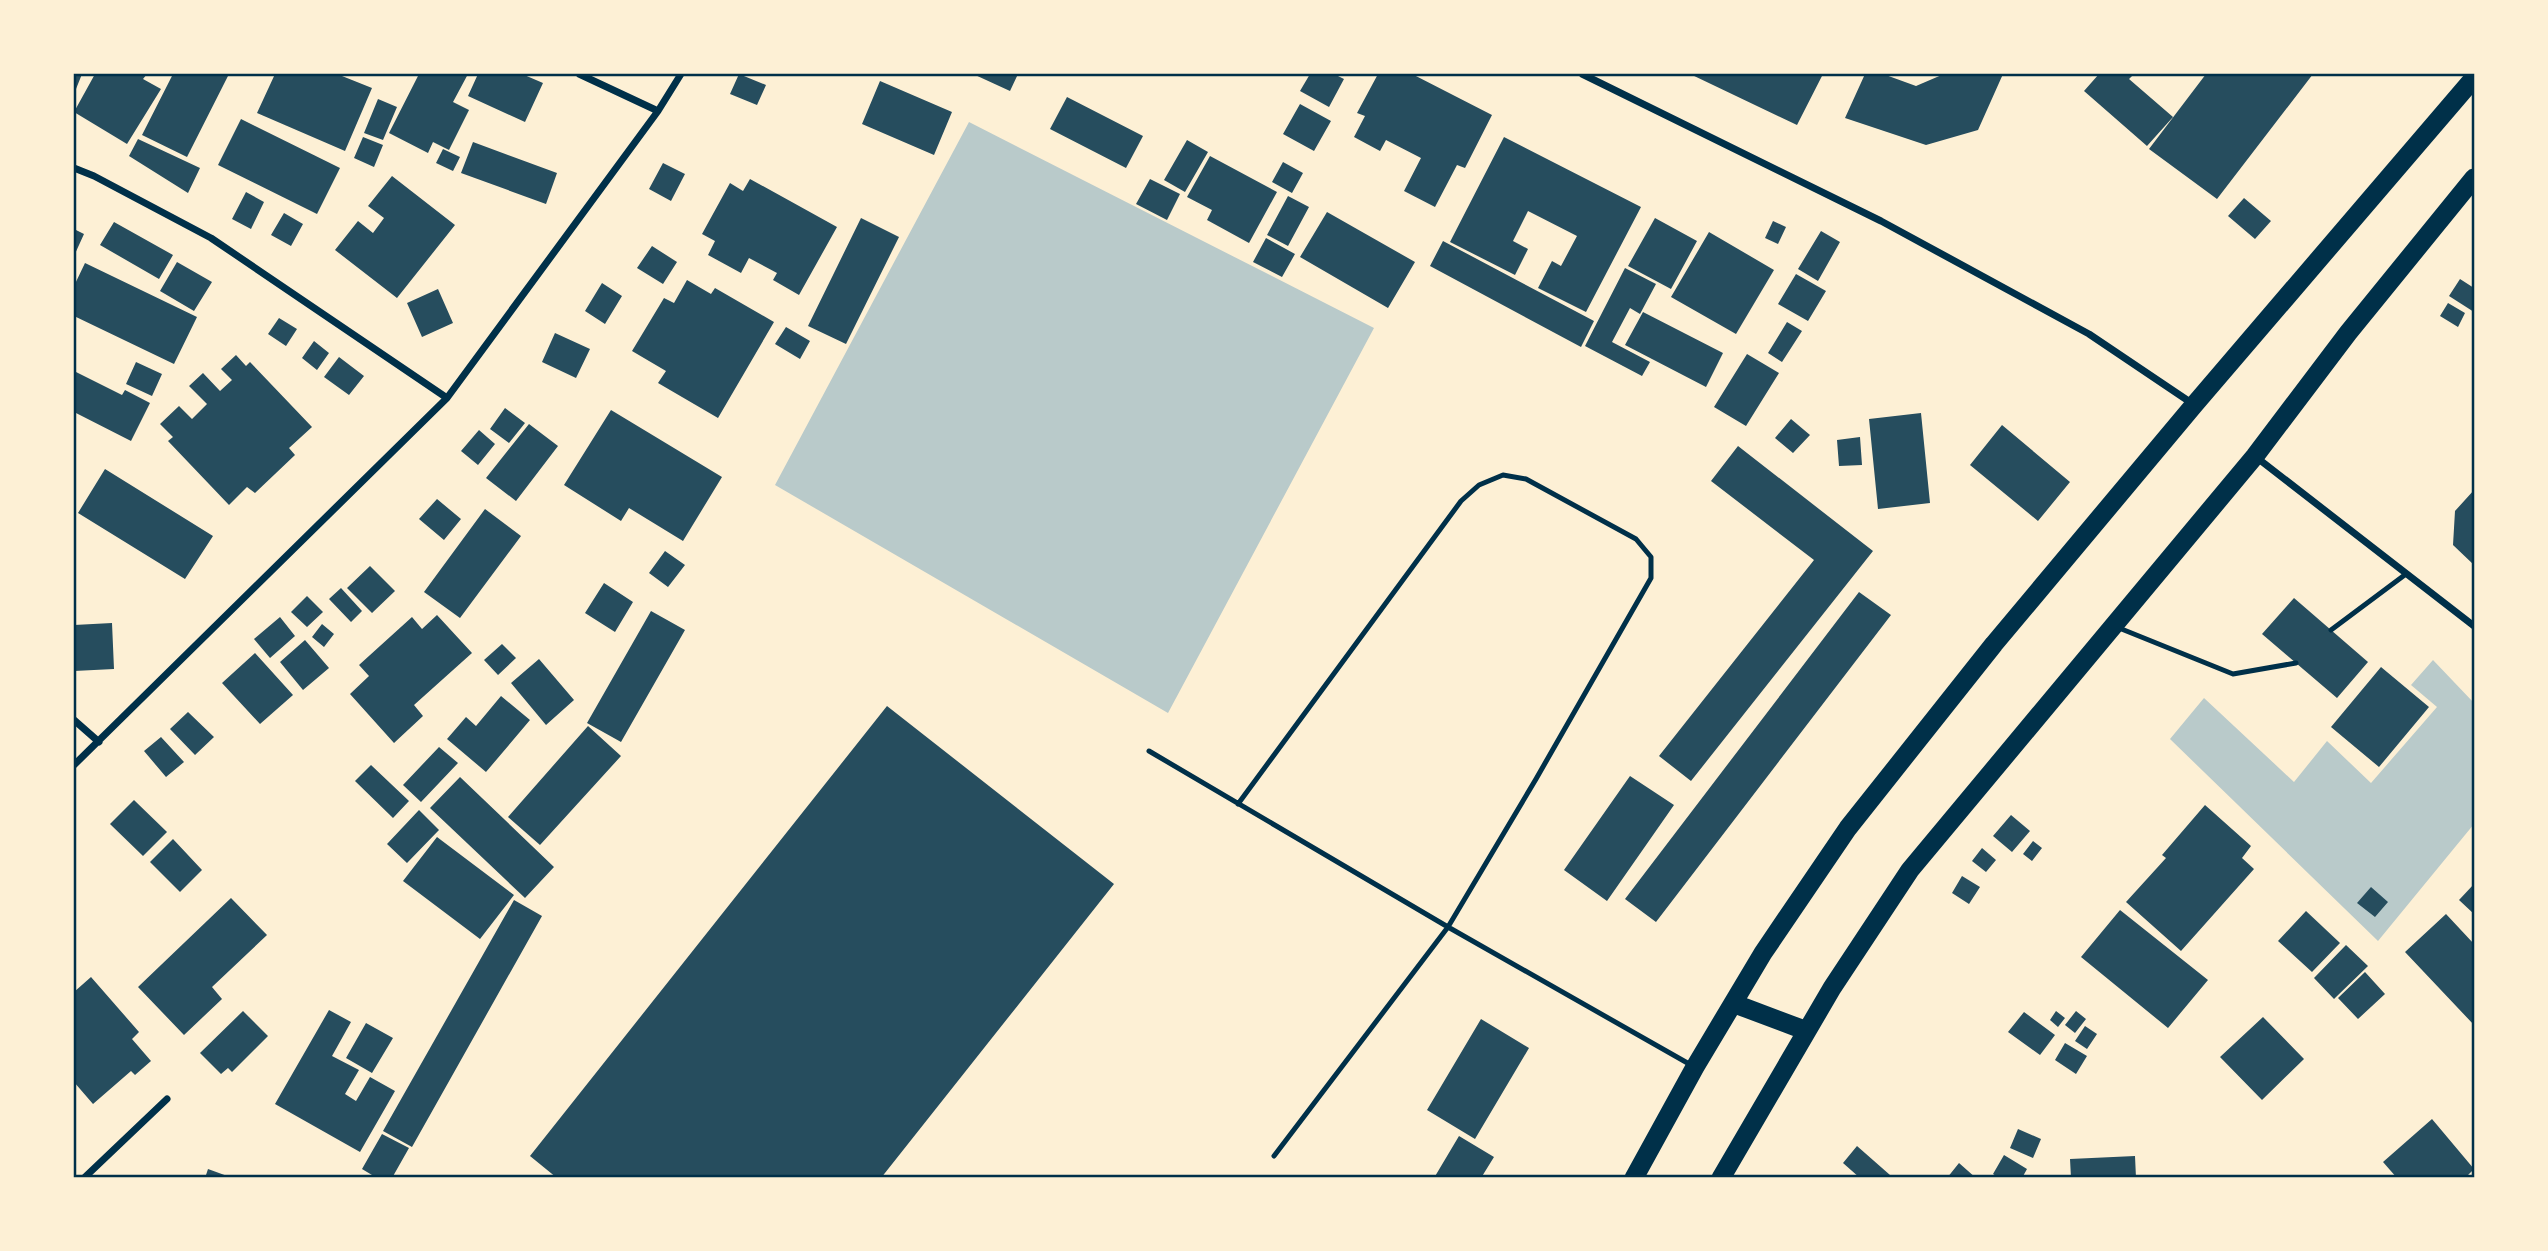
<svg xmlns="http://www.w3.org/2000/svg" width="2548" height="1251" viewBox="0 0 2548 1251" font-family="Cabin,sans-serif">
  <rect width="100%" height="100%" fill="#fdf0d5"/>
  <path fill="#b9caca" d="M969,122L1374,328L1168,713L775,485Z
    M2433,660L2474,703V824L2378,941L2170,739L2204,698L2294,782L2327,741L2371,783L2437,707L2411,685Z"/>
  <path fill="#264d5e" d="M74,74H82L74,94Z
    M95,74H147L143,79L161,89L127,144L74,112Z
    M173,74H229L187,157L142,135Z
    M275,74H337L372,88L345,151L257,113Z
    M419,74H468L453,102L469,110L449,150L433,142L428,153L389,133Z
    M478,74H522L543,83L525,122L468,96Z
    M739,74L766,85L757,105L730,94Z
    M973,74H1018L1010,91Z
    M1310,74H1334L1344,79L1329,107L1300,91Z
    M1378,74H1412L1492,115L1465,168L1457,165L1435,207L1404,191L1421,158L1386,140L1380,151L1354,137L1365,116L1357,113Z
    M1690,74H1823L1797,125Z
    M1865,74H1883L1916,86L1944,74H2003L1978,130L1926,145L1845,118Z
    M2099,74H2134L2129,79L2173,117L2147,146L2084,91Z
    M2206,74H2313L2217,199L2149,149Z
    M880,81L952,112L934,155L862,124Z
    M1067,97L1143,136L1126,168L1050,129Z
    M378,99L397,107L383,140L364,133Z
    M1300,104L1331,121L1314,151L1283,134Z
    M241,119L340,168L317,214L218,165Z
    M363,137L383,145L374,167L354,158Z
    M1504,137L1641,207L1586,312L1538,288L1552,261L1561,266L1577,236L1528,211L1513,241L1528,249L1515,275L1450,242Z
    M138,139L200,168L188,193L129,156Z
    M1187,140L1208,152L1185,192L1164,180Z
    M473,142L557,173L546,204L461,173Z
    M443,149L460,157L453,171L436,163Z
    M1210,156L1277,192L1249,243L1207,220L1212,210L1187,197Z
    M1283,162L1303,173L1292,193L1272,182Z
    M663,163L685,174L671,201L649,189Z
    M392,176L455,225L397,298L335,250L358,221L373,233L384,218L368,206Z
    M750,179L837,227L799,295L773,280L777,273L749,258L741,273L708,255L715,241L702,234L730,183L743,191Z
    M1150,179L1180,194L1167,220L1136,204Z
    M246,192L264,202L251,229L232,219Z
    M1288,196L1309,207L1288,246L1267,235Z
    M2244,198L2271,221L2255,239L2228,216Z
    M1327,212L1415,262L1388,308L1300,257Z
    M284,213L303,224L291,246L271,235Z
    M861,218L899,237L846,344L808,326Z
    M1655,218L1697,241L1671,289L1628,266Z
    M1773,221L1786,227L1778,244L1765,238Z
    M114,222L173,255L159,279L100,245Z
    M74,229L84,234L74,256Z
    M1821,231L1840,242L1818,281L1798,269Z
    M1709,232L1774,270L1736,334L1671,297Z
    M1266,238L1295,254L1282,277L1253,262Z
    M1443,241L1594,321L1581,347L1430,266Z
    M652,246L677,262L663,284L637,268Z
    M177,262L212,282L194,311L160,291Z
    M85,263L197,317L174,364L74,316V286Z
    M1625,268L1656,284L1640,314L1630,308L1612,342L1650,362L1642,376L1585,346Z
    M1796,274L1826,291L1808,321L1778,304Z
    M2460,279L2474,288V312L2449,296Z
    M687,280L711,294L715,288L774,322L718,418L658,383L666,371L632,351L664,298L674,303Z
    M602,283L622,296L605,324L585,311Z
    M438,289L453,323L422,337L407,303Z
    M2448,303L2465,313L2458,327L2440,316Z
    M1643,312L1723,353L1706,387L1625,345Z
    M279,318L297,329L286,346L268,334Z
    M1787,322L1802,331L1782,362L1768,353Z
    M786,327L810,341L800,359L775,344Z
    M555,333L590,349L576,378L542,362Z
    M314,341L329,353L317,370L302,358Z
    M1747,354L1779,373L1746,426L1714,407Z
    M236,355L246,366L250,362L312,427L289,448L295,455L255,493L247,487L229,505L168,441L173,437L160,424L179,406L192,419L207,404L189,386L203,373L220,391L232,380L221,369Z
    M339,357L364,376L349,395L324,377Z
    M136,362L162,374L152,396L126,384Z
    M74,371L122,395L125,390L150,403L131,441L74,412Z
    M505,408L525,423L509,443L490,429Z
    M611,410L722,477L683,541L629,508L621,521L564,485Z
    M1921,413L1930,503L1878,509L1869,419Z
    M1791,419L1810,435L1793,453L1775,438Z
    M529,424L558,446L516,501L486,478Z
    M2002,425L2070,482L2038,521L1970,465Z
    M479,430L495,444L478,465L461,451Z
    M1860,437L1862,465L1839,466L1837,440Z
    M1738,446L1873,551L1691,781L1659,756L1814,560L1711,481Z
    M105,469L213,536L185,579L78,513Z
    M2474,490V565L2453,545L2455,511Z
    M437,499L461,519L444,540L419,519Z
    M485,509L521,536L460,618L424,592Z
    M665,551L685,565L668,587L649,573Z
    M370,566L395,591L372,613L347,588Z
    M604,583L633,602L615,632L585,613Z
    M341,588L362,611L351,622L329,599Z
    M1859,592L1891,615L1656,922L1625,899Z
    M307,596L323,612L307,627L291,612Z
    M2294,598L2368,662L2337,698L2262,634Z
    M651,611L685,630L621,742L587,723Z
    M437,615L472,653L414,705L423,716L394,743L350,694L369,676L359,665L412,617L422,629Z
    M280,617L295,636L270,658L254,639Z
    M112,623L114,669L74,671V625Z
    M322,624L334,634L324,647L312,637Z
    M305,640L329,668L303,690L280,662Z
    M502,644L516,658L498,675L484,660Z
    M255,653L293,695L260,724L222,683Z
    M539,659L574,700L546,725L511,683Z
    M2381,667L2429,707L2379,767L2331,727Z
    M501,696L530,720L486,772L447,739L466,717L476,726Z
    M887,706L1114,884L881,1178H557L530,1156Z
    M188,712L214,737L195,755L170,729Z
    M588,726L621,756L540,845L508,817Z
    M161,737L184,762L166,777L144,751Z
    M439,747L458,763L421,802L403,785Z
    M371,765L409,801L393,818L355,781Z
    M1630,776L1674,805L1607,901L1564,870Z
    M460,777L554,867L525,898L430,808Z
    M134,800L167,832L143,856L110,824Z
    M2205,805L2251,846L2242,858L2254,869L2181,951L2126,902L2166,858L2162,855Z
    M419,810L439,830L407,863L387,844Z
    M2011,815L2030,831L2012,852L1993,836Z
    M437,837L514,895L480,939L403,881Z
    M173,839L202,870L180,892L150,862Z
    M2033,841L2042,848L2032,861L2023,854Z
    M1982,848L1996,860L1986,872L1972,861Z
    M1962,876L1980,887L1969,904L1952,893Z
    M2474,884V914L2459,900Z
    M2371,887L2388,902L2375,917L2357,903Z
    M231,898L267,935L212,987L222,999L184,1035L138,987Z
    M514,900L542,916L412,1147L383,1131Z
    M2120,910L2208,980L2168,1028L2081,957Z
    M2306,911L2340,943L2312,972L2278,941Z
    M2446,914L2474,944V1025L2405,952Z
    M2346,945L2368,966L2334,999L2314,978Z
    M2365,972L2385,994L2358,1019L2338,998Z
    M91,977L139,1032L132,1039L151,1061L135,1075L131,1071L93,1104L74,1082V992Z
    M329,1010L351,1022L332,1056L359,1070L345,1094L356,1101L370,1077L395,1091L360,1152L275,1104Z
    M243,1011L268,1036L232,1072L228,1068L221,1074L200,1053Z
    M2056,1011L2065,1018L2058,1027L2050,1020Z
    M2076,1011L2086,1019L2075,1033L2065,1025Z
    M2024,1012L2055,1035L2040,1055L2008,1032Z
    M2263,1017L2304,1059L2262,1100L2220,1057Z
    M1481,1019L1529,1048L1475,1139L1427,1110Z
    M366,1023L393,1038L372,1073L346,1058Z
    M2085,1026L2097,1034L2087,1049L2075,1041Z
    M2065,1043L2087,1056L2076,1074L2055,1060Z
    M2432,1119L2474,1169L2465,1178H2397L2383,1162Z
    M2018,1129L2041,1139L2033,1158L2010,1148Z
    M382,1134L409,1148L392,1178H377L362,1169Z
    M1459,1136L1494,1157L1481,1178H1434Z
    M1857,1146L1890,1175L1888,1178H1860L1843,1163Z
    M2004,1155L2027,1169L2022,1178H1999L1993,1174Z
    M2135,1156L2136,1178H2071L2070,1159Z
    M1959,1163L1976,1178H1947Z
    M208,1169L230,1177V1178H205Z"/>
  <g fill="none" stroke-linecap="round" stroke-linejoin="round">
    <path stroke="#003049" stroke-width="5" d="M2119,628L2233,674L2296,663
      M2331,630L2406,574
      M1149,751L1448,927L1691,1065
      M1238,804L1461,501L1479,485L1503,475L1526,479L1636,539L1651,557V578L1536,779L1448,927L1274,1156"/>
    <path stroke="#003049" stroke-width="7" d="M579,74L658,111
      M1582,74L1881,221L2089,334L2193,404
      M74,168L94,176L211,238L447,398
      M2256,457L2474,626
      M74,720L99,742
      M74,765L447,398L658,111L681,74
      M84,1178L167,1099"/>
    <path stroke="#003049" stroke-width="19" d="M1735,1004L1807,1031
      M1634,1178L1695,1067L1763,953L1848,828L1994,644L2194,405L2474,78
      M1721,1178L1832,988L1910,870L2255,456L2348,333L2474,178"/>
  </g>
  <rect width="2548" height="1251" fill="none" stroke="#fdf0d5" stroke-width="150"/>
  <rect x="75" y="75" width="2398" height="1101" fill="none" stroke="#003049" stroke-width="2.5"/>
</svg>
